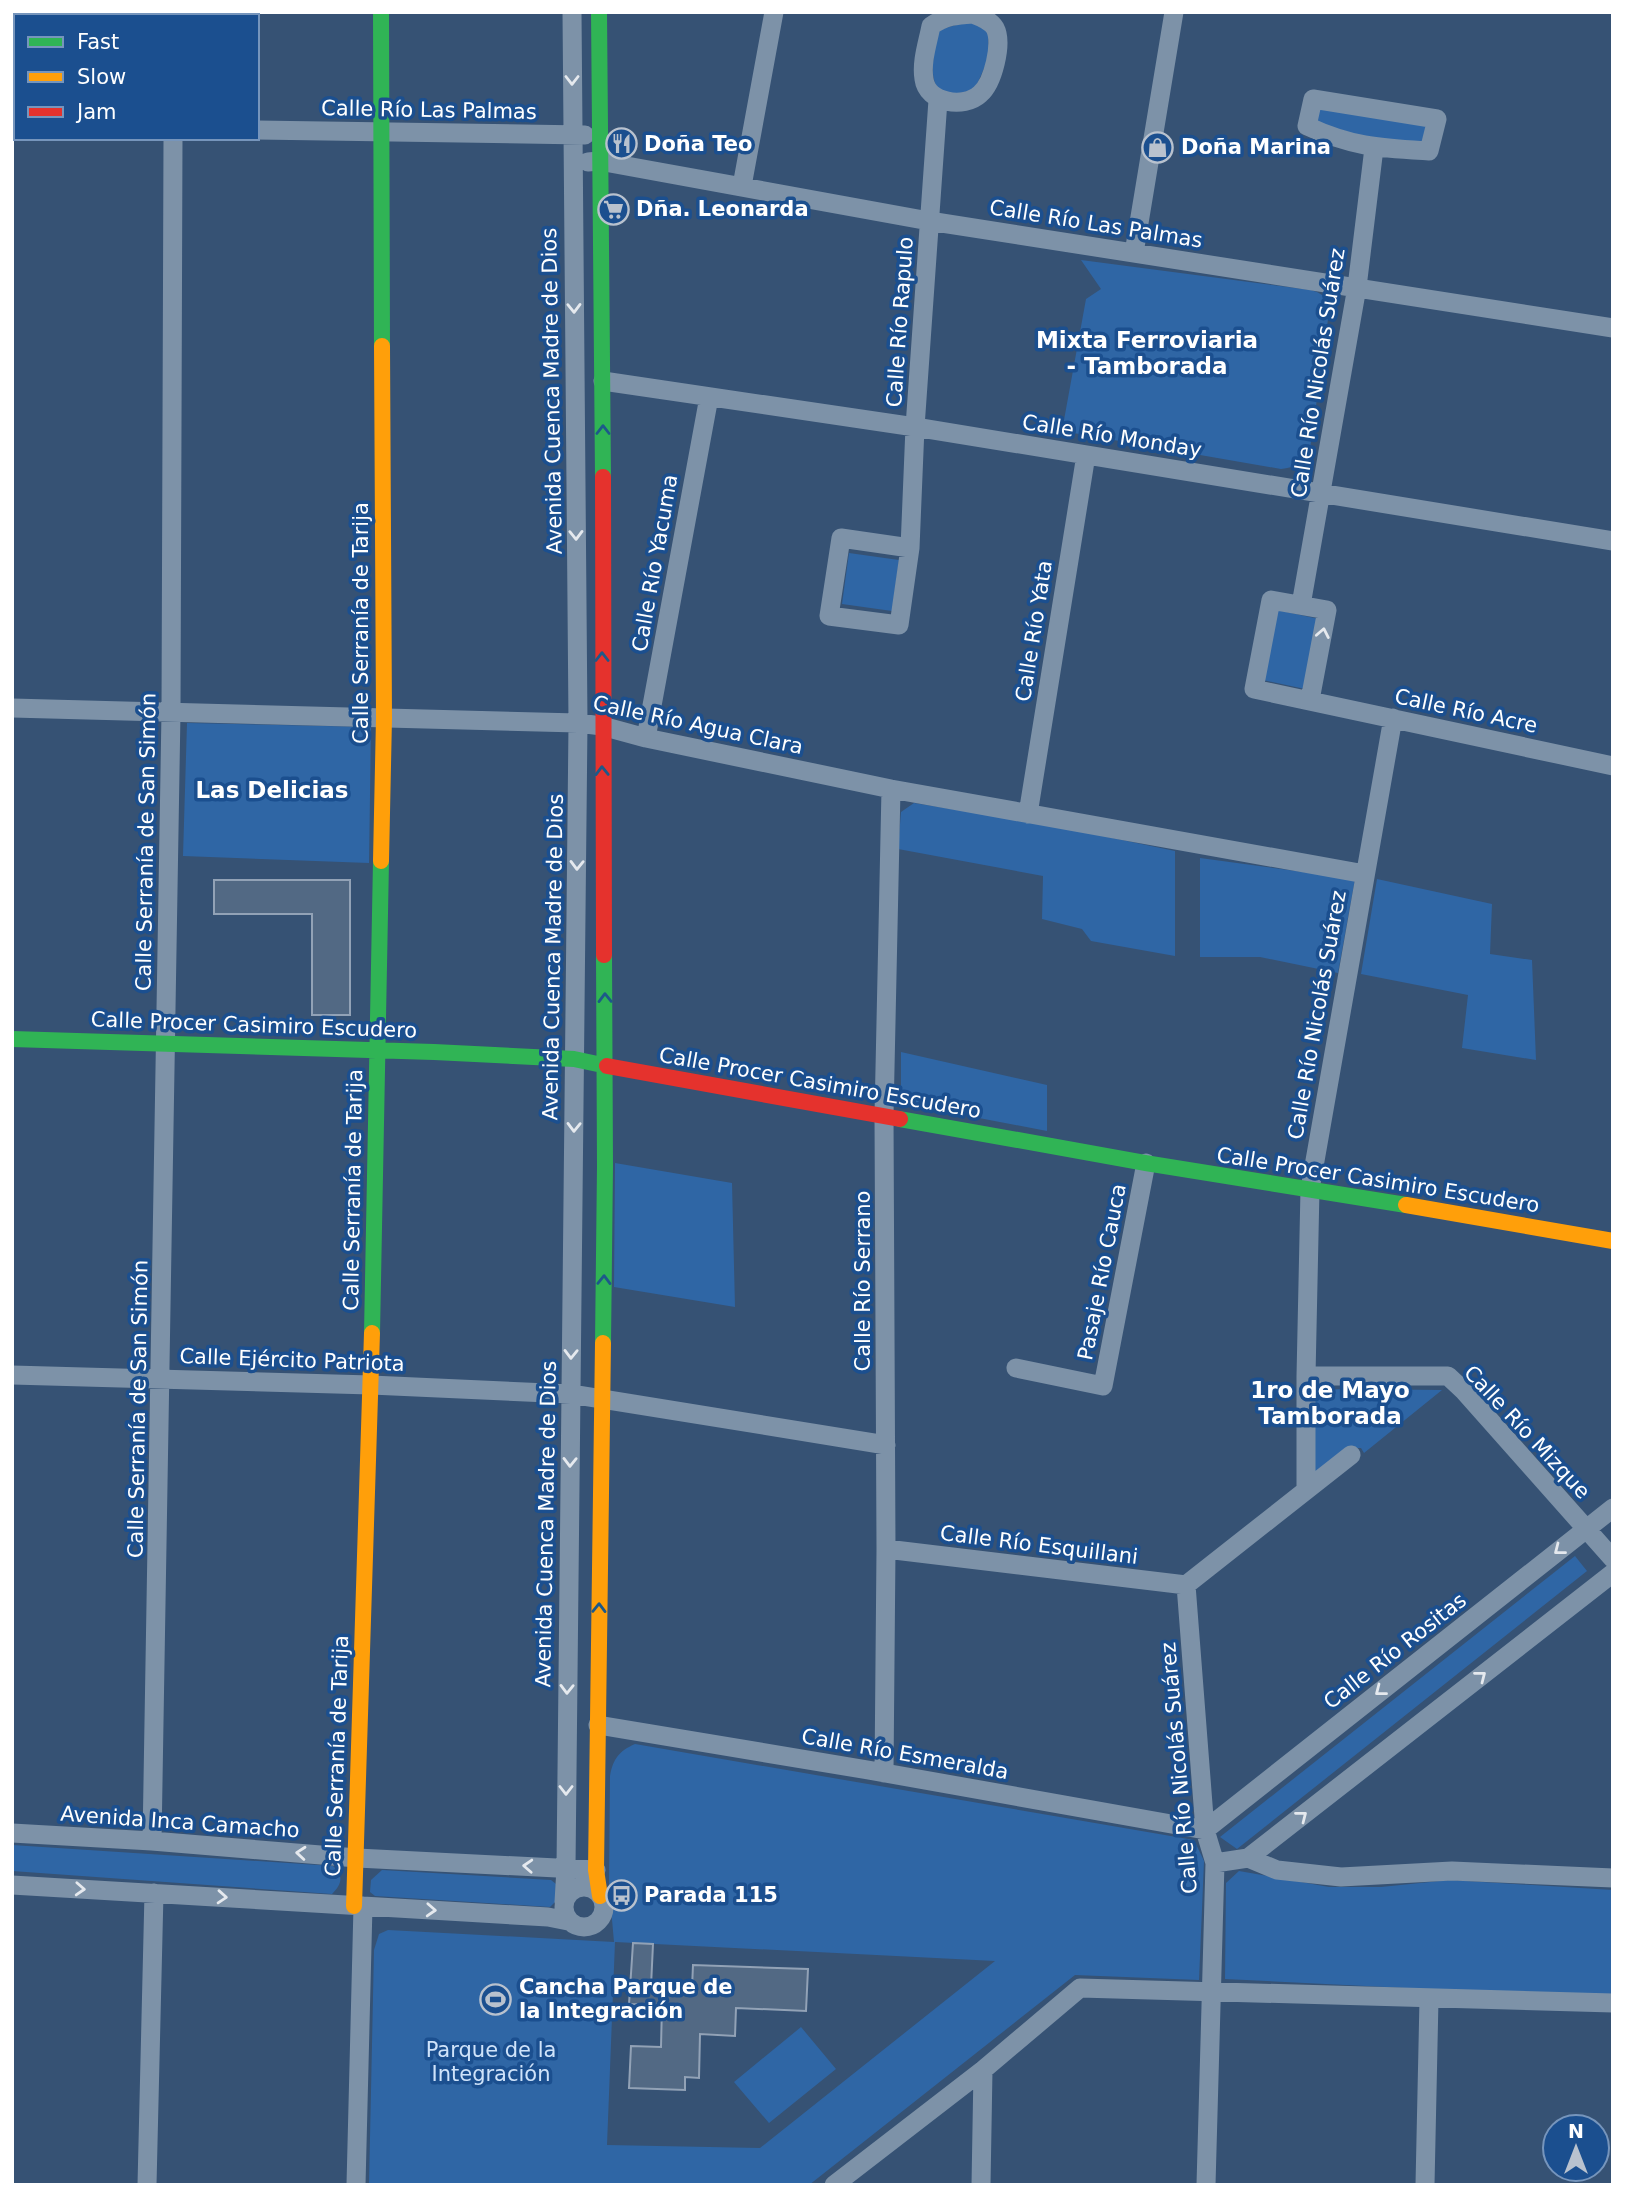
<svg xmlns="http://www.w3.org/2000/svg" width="1625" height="2197" viewBox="0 0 1625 2197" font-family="'DejaVu Sans',sans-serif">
  <rect width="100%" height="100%" fill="#365274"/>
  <path fill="#2f66a5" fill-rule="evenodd" d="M971,21L988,32L989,57L975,89C921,108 932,65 938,30Z
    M1319,107L1428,125L1423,144L1373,140L1316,122Z
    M1081,260L1311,290C1321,293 1325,296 1330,305L1310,449C1304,461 1295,468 1281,469L1062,431L1086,299L1101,289Z
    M849,553L899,560L892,611L842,604Z
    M1277,610L1319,619L1305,689L1263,680Z
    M187,723L371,727L369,863L183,856Z
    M914,803L1045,824L1175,851V956L1091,941L1082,929L1042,919L1043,876L898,849L901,812Z
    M1200,858L1355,879L1338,973L1260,957H1200Z
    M1377,879L1492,904L1490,954L1532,960L1536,1060L1462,1048L1468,995L1361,974Z
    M901,1052L1047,1085V1131L901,1103Z
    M615,1163L732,1183L735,1307L614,1287Z
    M1343,1389L1442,1390L1364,1453L1361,1448H1354L1315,1474V1398L1324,1390Z
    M1575,1556L1587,1571L1237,1849L1220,1837Z
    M635,1744L1194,1840L1204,1861L1199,1980L1075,1975L809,2185H369L374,1950L379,1934L388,1930L614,1942L609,1886L610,1776C613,1759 619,1751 635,1744ZM615,1942L995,1961L760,2148L607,2145Z
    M12,1845L333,1866C344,1876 342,1884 332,1894L12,1871Z
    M382,1870L551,1880L556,1884L555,1902L550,1907L375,1896L370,1892L371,1880Z
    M1239,1871L1329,1887H1381L1450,1880L1613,1890V1996L1426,1989L1225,1979L1226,1883Z
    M801,2027L836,2069L769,2123L734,2082Z"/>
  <path fill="#526984" stroke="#92a2b6" stroke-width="2" d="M214,880H350V1015H312V914H214Z
    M633,1943L653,1944L651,1986L692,1988L693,1965L808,1969L806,2011L736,2008L735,2036L700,2034L699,2078L685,2077V2090L629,2088L631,2046L661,2047L662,2005L629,2004Z"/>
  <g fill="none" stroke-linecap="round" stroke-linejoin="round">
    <path stroke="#7d92a8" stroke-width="19" d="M172,12V16
      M973,14C981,17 990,20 995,28C1003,43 993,83 980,94C964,109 927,103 924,79C921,62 928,42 931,26C945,16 956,15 973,14Z
      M1313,99L1437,119L1429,151C1381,148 1352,147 1307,126Z
      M12,123H16
      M257,130L585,135
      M588,162L599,161L929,221L1613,328
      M742,186L774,12
      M1134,253L1174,12
      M603,381L915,427L1613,541
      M841,538L910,548L899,625L829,616Z
      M910,548L915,427L938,100
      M1301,605L1357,287L1374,148
      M1310,700L1327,610L1271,600L1254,689L1613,766
      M12,708L578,723L602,726L646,738L891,789L1365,874
      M646,738L709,397
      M1028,814L1086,455
      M1016,1368L1103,1386L1146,1163
      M12,1375L371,1385L571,1394L886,1445
      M1306,1376H1448L1463,1390L1613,1559
      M1306,1489V1376L1310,1189L1393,718
      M886,1549L1186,1585
      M1186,1585L1205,1830L1215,1863L1206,2185
      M1186,1585L1351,1455
      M598,1725L868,1770L1205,1830
      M884,1773L886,1549L884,1115L891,789
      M1205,1830L1613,1508
      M12,1833L152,1841L357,1858L596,1870
      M152,1841L171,712L173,138
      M1248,1858L1277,1870L1341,1877L1452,1871L1613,1878
      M1215,1863L1248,1858L1613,1573
      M12,1885L548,1917L568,1921
      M564 1907a20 20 0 1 1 40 0a20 20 0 1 1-40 0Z
      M564,1902L566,1868L578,723L572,12
      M147,2185L154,1893
      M356,2185L363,1906
      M834,2185L983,2070L1080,1988L1613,2003
      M981,2185L983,2070
      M1425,2185L1429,1999"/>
    <path stroke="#30b455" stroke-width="16" d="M381,12L382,346
      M599,12L603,477
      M12,1039L434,1052L574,1059L607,1066
      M900,1119L1146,1163L1406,1205
      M372,1333L381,861
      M603,1343L605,1166L604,955"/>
    <path stroke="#ff9f0a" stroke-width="16" d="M381,861L384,718L382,346
      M1406,1205L1613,1241
      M600,1896L596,1870L603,1343
      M354,1906L372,1333"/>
    <path stroke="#e5322d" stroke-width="16" d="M603,477L604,955
      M607,1066L900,1119"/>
  </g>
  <defs><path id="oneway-chevron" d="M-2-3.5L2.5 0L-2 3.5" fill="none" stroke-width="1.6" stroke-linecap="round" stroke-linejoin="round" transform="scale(1.75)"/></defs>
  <g stroke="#e5e9ee">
    <use href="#oneway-chevron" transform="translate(572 80) rotate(90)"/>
    <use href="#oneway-chevron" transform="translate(574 308) rotate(89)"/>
    <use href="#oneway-chevron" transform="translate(576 535) rotate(89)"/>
    <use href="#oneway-chevron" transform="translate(1323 633) rotate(-79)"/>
    <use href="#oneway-chevron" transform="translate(577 865) rotate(91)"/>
    <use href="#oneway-chevron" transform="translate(574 1127) rotate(91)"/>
    <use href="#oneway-chevron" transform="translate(571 1354) rotate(91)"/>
    <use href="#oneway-chevron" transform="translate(570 1462) rotate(91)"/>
    <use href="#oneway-chevron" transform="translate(1559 1550) rotate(142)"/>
    <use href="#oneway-chevron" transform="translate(1481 1676) rotate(-38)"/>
    <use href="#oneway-chevron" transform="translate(567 1689) rotate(91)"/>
    <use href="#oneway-chevron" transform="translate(1380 1691) rotate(142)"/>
    <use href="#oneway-chevron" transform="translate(566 1790) rotate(90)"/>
    <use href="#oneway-chevron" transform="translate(1302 1816) rotate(-38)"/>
    <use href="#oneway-chevron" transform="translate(301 1853) rotate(-175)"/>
    <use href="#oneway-chevron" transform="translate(528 1866) rotate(-177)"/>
    <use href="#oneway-chevron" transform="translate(80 1889) rotate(3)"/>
    <use href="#oneway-chevron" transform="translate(222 1897) rotate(4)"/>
    <use href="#oneway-chevron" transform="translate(431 1910) rotate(3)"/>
  </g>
  <g stroke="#1d5989">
    <use href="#oneway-chevron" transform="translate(603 430) rotate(-90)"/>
    <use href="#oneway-chevron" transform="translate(602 657) rotate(-90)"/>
    <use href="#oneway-chevron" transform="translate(602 771) rotate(-91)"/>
    <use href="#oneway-chevron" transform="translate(605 998) rotate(-91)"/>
    <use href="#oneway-chevron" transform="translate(604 1280) rotate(-89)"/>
    <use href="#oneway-chevron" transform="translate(599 1608) rotate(-89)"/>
  </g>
  <defs>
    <symbol id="restaurant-ring" viewBox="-11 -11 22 22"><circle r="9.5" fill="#1b4f8f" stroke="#b9c2ce" stroke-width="1.5"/><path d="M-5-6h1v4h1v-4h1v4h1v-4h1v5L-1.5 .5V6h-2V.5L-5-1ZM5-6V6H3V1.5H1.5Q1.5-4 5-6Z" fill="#b9c2ce"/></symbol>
    <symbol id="shop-ring" viewBox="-11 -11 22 22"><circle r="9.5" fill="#1b4f8f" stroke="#b9c2ce" stroke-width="1.5"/><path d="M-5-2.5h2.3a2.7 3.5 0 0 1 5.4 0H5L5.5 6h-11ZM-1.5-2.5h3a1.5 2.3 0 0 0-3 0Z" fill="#b9c2ce"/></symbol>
    <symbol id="supermarket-ring" viewBox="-11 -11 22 22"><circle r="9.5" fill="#1b4f8f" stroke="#b9c2ce" stroke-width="1.5"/><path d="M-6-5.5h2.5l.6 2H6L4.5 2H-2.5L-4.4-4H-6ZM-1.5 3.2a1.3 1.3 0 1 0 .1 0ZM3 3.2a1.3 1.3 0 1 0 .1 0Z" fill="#b9c2ce"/></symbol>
    <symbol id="bus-ring" viewBox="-11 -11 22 22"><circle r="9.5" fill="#1b4f8f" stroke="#b9c2ce" stroke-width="1.5"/><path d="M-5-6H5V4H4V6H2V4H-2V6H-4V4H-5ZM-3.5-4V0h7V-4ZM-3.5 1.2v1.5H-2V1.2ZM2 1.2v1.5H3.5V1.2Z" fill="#b9c2ce"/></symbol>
    <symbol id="stadium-ring" viewBox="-11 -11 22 22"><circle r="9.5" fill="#1b4f8f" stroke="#b9c2ce" stroke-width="1.5"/><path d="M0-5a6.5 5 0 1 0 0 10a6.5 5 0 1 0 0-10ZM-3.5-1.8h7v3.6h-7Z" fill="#b9c2ce"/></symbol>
  </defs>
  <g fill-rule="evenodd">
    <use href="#restaurant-ring" x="604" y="126" width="35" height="35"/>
    <use href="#shop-ring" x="1140" y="130" width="35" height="35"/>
    <use href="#supermarket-ring" x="596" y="192" width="35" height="35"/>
    <use href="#bus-ring" x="604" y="1878" width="35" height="35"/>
    <use href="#stadium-ring" x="478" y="1982" width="35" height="35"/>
  </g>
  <g text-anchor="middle" stroke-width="7" stroke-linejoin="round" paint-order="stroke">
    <g font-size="21" fill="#fff" stroke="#1b4f8f">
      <text transform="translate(429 110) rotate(1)" y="7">Calle Río Las Palmas</text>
      <text transform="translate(1096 224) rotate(9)" y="7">Calle Río Las Palmas</text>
      <text transform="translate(900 322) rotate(-86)" y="7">Calle Río Rapulo</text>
      <text transform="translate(1318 373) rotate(-81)" y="7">Calle Río Nicolás Suárez</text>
      <text transform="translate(552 391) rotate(-91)" y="7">Avenida Cuenca Madre de Dios</text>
      <text transform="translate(1112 436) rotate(9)" y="7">Calle Río Monday</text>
      <text transform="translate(655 563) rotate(-80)" y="7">Calle Río Yacuma</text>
      <text transform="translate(361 623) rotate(-90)" y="7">Calle Serranía de Tarija</text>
      <text transform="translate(1034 631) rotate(-81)" y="7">Calle Río Yata</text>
      <text transform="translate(1466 711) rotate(12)" y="7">Calle Río Acre</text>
      <text transform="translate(698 725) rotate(12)" y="7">Calle Río Agua Clara</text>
      <text transform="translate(146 842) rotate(-89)" y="7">Calle Serranía de San Simón</text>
      <text transform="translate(553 957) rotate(-89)" y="7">Avenida Cuenca Madre de Dios</text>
      <text transform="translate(1317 1015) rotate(-80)" y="7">Calle Río Nicolás Suárez</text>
      <text transform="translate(254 1025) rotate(2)" y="7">Calle Procer Casimiro Escudero</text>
      <text transform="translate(820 1083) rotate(10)" y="7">Calle Procer Casimiro Escudero</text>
      <text transform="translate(1378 1180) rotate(9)" y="7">Calle Procer Casimiro Escudero</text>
      <text transform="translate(353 1190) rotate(-89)" y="7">Calle Serranía de Tarija</text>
      <text transform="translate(1102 1272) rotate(-79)" y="7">Pasaje Río Cauca</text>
      <text transform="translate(863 1281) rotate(-90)" y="7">Calle Río Serrano</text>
      <text transform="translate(292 1360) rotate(2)" y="7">Calle Ejército Patriota</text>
      <text transform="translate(138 1409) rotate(-89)" y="7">Calle Serranía de San Simón</text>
      <text transform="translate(1527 1432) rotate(47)" y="7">Calle Río Mizque</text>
      <text transform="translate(546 1524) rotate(-89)" y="7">Avenida Cuenca Madre de Dios</text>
      <text transform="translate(1039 1545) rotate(7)" y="7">Calle Río Esquillani</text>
      <text transform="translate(1395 1651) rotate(-38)" y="7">Calle Río Rositas</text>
      <text transform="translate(905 1754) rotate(10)" y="7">Calle Río Esmeralda</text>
      <text transform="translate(337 1756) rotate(-88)" y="7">Calle Serranía de Tarija</text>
      <text transform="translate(1179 1768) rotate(-95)" y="7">Calle Río Nicolás Suárez</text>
      <text transform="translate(180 1822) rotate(4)" y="7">Avenida Inca Camacho</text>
    </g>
    <g font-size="21" font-weight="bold" fill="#fff" stroke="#1b4f8f" text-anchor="start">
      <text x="644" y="151">Doña Teo</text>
      <text x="1181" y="154">Doña Marina</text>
      <text x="636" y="216">Dña. Leonarda</text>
      <text x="644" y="1902">Parada 115</text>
      <text x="519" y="1994">Cancha Parque de<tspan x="519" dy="24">la Integración</tspan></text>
    </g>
    <g font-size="21" fill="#cfe3fa" stroke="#1b4f8f">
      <text x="491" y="2057">Parque de la<tspan x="491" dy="24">Integración</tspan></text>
    </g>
    <g font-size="23" font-weight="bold" fill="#fff" stroke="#1b4f8f">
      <text x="1147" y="348">Mixta Ferroviaria<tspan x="1147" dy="26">- Tamborada</tspan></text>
      <text x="272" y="798">Las Delicias</text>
      <text x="1330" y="1398">1ro de Mayo<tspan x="1330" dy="26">Tamborada</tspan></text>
    </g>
  </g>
  <rect width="1625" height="2197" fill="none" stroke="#ffffff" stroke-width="28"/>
  <rect x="14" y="14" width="245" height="126" fill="#1b4f8f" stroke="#7695bc" stroke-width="2"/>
  <rect x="28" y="37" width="35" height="10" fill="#30b455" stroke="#7695bc" stroke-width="2"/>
  <text x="77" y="49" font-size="21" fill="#ffffff">Fast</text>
  <rect x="28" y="72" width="35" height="10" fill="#ff9f0a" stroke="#7695bc" stroke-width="2"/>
  <text x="77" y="84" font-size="21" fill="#ffffff">Slow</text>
  <rect x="28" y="107" width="35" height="10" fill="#e5322d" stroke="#7695bc" stroke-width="2"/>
  <text x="77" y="119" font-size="21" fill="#ffffff">Jam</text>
  <g transform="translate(1576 2148)"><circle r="33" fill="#1b4f8f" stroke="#7695bc" stroke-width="2"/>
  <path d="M0-5L12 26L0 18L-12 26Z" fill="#b9c2ce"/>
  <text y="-10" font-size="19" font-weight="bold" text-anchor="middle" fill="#ffffff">N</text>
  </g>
</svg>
